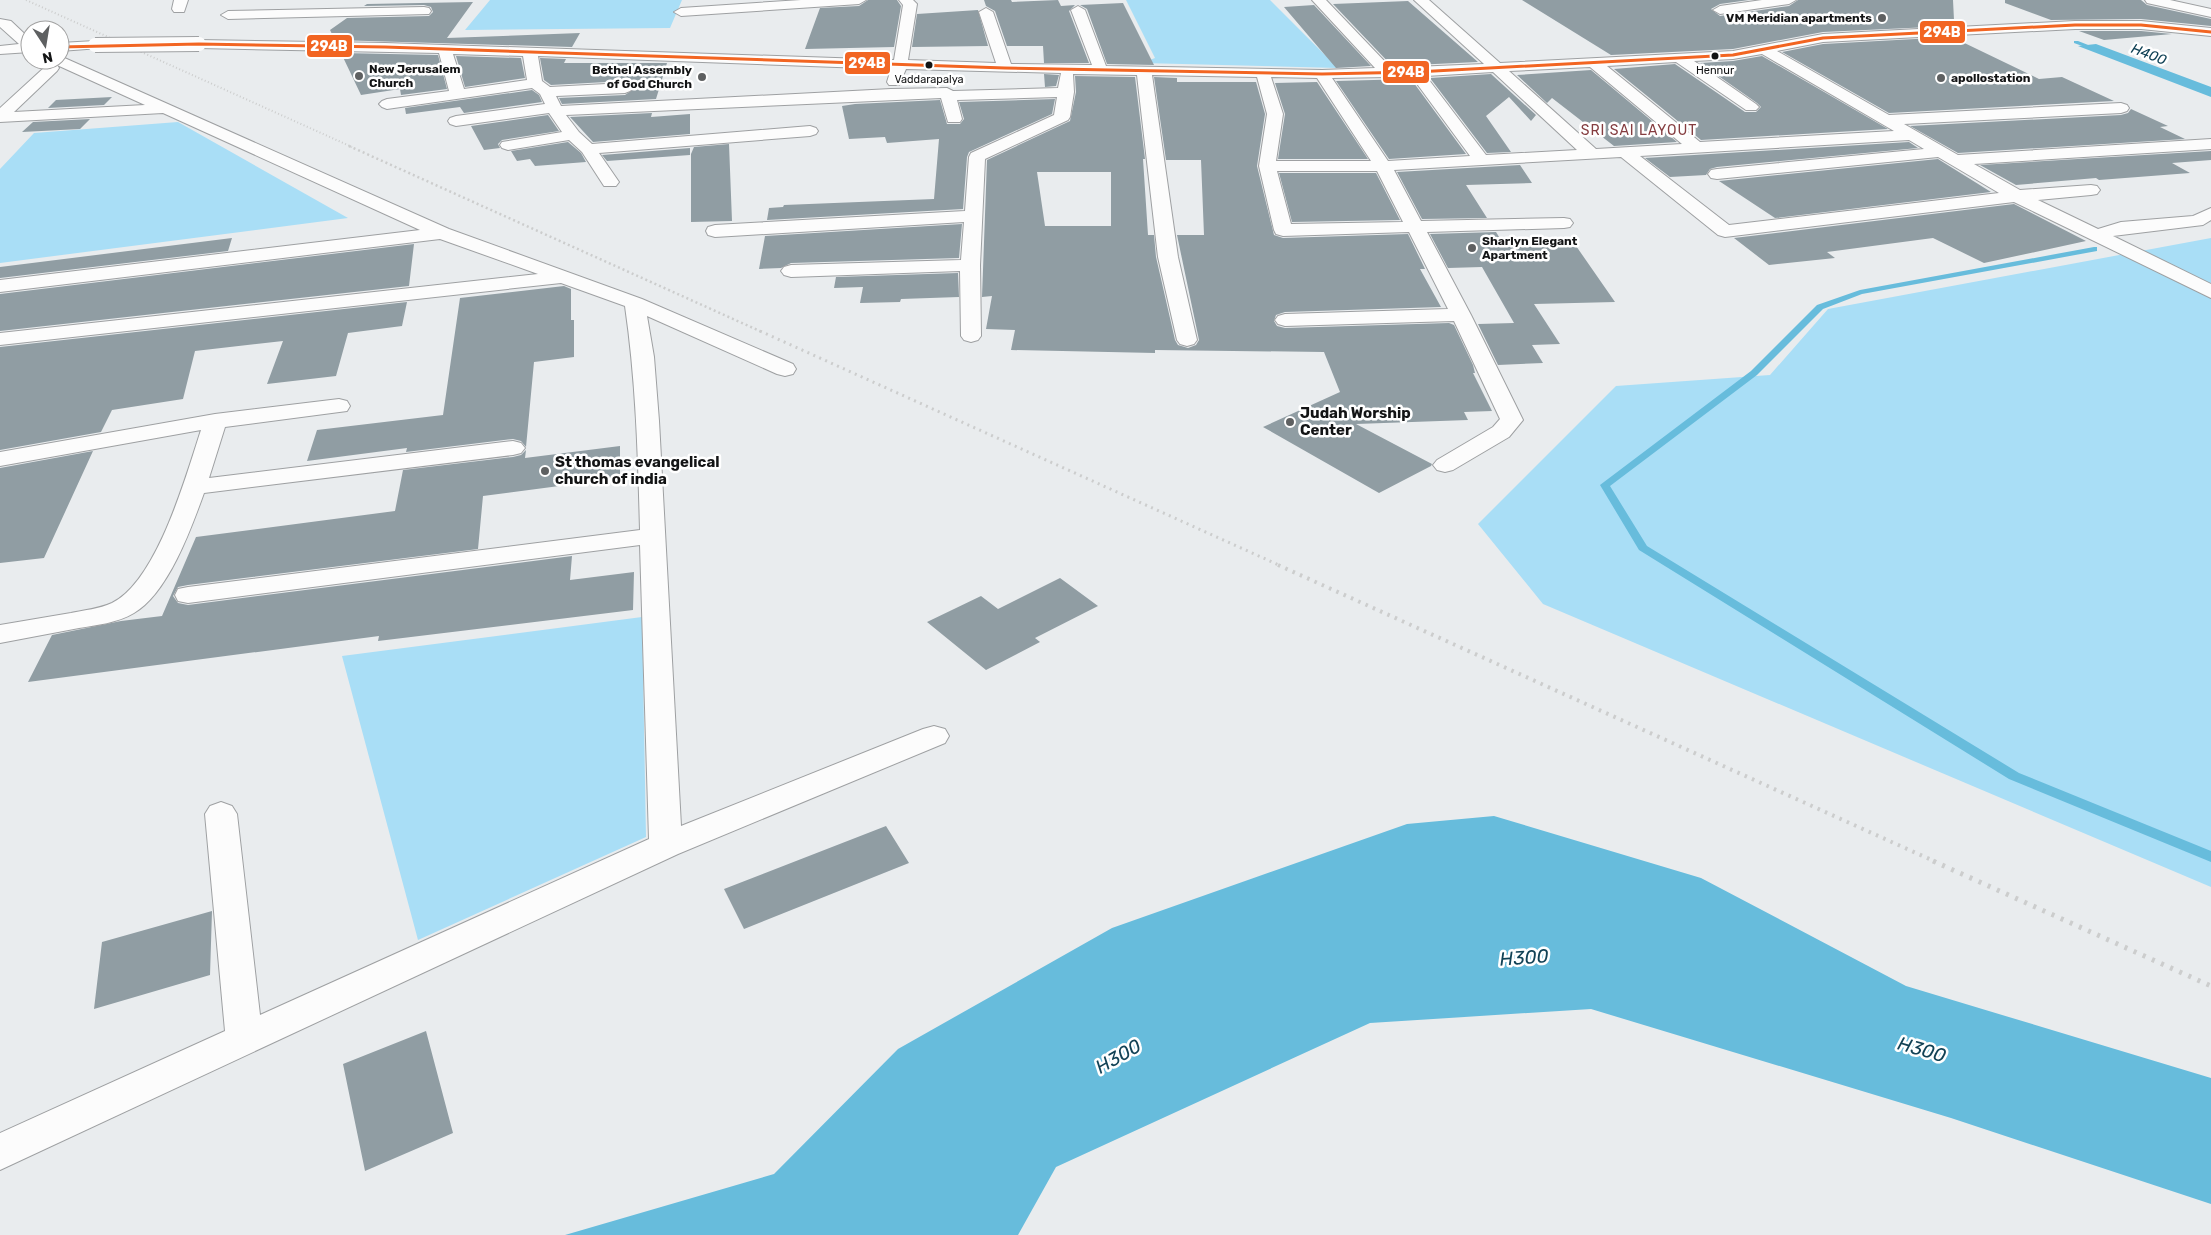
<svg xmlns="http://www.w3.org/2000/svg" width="2211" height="1235" viewBox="0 0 2211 1235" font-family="Rubik,sans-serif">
  <rect width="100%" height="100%" fill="#e9ecee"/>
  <path fill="#a9def6" d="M490,0H682L670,28L465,30Z
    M1126,0H1270L1338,68L1142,63L1155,58Z
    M178,122L348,218L0,263V169L34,133Z
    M2211,238V887L1543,604L1478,524L1616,386L1770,375L1828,309Z
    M642,617L646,837L418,940L342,656Z"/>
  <path fill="#67bcdc" d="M2096,44L2211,87V97L2078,46Z
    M1494,816L1701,878L1906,986L2211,1078V1204L1951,1118L1591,1009L1370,1023L1056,1167L1018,1235H565L774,1174L898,1049L1112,928L1407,824Z"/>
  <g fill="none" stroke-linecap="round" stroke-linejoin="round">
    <path fill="#67bcdc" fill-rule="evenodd" d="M2074,41H2078L2101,50L2096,51L2074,43Z
      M2094,247H2097V251L1862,294L1823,309L1757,375L1610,486L1647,546L2019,773L2211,851V862L2009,779L1639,550L1600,485L1751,371L1817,305L1860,290Z"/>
  </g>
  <path fill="#909da3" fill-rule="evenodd" d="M868,0H897L901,6L894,47L805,49L820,8L859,6Z
    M984,0H1011L1012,2L1058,0L1061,6L1075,5L1069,11L1089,63H1044L1043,46H1007L995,11L986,6Z
    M1522,0H1749L1720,4L1711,9L1720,16L1789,6L1798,0H1953L1954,20L1923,23L1930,27L1823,32L1733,49L1611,55Z
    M2005,0H2141L2147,5L2211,19V26L2141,19L2051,20L2005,3Z
    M1408,1L1478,62L1392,66L1333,4Z
    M473,2L447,38L580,33L572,47L335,40L330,30L347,18L429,16L433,12L431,7L424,5L364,6L367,4Z
    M1123,3L1154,65L1107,64L1087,9L1080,5Z
    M1314,5L1371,66L1336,68L1284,7Z
    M978,10L988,46L912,47L917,14Z
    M2079,31H2141L2172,34L2104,40Z
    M1952,37L2039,79L2062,77L2114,101L1889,113L1782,52L1823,44Z
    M341,53L438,55L447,89L401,95L400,89L361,95Z
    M456,56L521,58L525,78L465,87Z
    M1762,56L1888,129L1701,140L1614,69L1675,64L1745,112H1756L1761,107L1757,103L1700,63L1733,61Z
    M540,58L566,59L564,63H667L656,99L562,104L559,98L625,95L635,88L625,81L551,85L544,80Z
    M1591,70L1677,142L1614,146L1552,98L1547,103L1517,75Z
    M1044,74L1059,75L1056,86L1045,87Z
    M1491,74L1536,115L1531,121L1509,97L1486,116L1511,152L1487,153L1430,78Z
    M1075,76L1135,77L1145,159H1143L1148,235H1154L1156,257L1175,340L1178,345L1188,348L1196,345L1199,340L1177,235H1204L1201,160H1166L1154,77L1177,78V82H1256L1265,114L1257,166L1274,235L1283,238L1408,234L1425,269H1420L1441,307L1285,312L1276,315L1274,321L1277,326L1285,328L1449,323L1454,325L1473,365L1475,373H1473L1492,411L1464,412L1468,420L1356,424L1432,464L1431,466L1379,493L1263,427L1340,392L1324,352L1155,350V353L1011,350L1015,330L986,329L992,296L982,297L987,160L1070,121L1076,92ZM1037,172H1111V226H1045Z
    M1411,79L1466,154L1389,159L1336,81Z
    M1317,82L1368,159H1278L1285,114L1275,83Z
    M532,90L539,95L542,102L464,113L460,107L406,114L405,108Z
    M112,97L104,105L48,108L56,100Z
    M1055,99L1052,114L969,152L967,157L963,209L767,220L769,208L783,207L784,205L934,199L939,139L887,143L885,137L849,139L842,106L855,104L940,100L947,124H960L964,119L959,102Z
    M2131,109L2168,126L2160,127L2185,139L1958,153L1910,126L2121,115L2128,113Z
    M652,113L651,117L690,114V134L593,142L570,117Z
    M548,115L559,131L502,140L498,144L500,148L484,150L471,126Z
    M90,119L80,129L22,132L33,122Z
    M568,142L581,153L586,162L535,166L530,159L517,161L511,151Z
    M1909,142L1918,148L1717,167L1710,169L1706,175L1670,177L1645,158Z
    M729,144L732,221L691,222V154L694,147Z
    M690,148V155L607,161L602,155Z
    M2211,151V160L2172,163L2190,173L2099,180L2096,178L2016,185L1980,165Z
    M1938,159L1991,192L1775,218L1719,181Z
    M1520,165L1532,183L1466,185L1487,218L1422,219L1397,172Z
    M1279,173H1376L1400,220L1292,222Z
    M2014,204L2086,241L1984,263L1933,238L1827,252L1835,258L1769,265L1734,238Z
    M962,224L959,258L791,263L781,268L759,269L765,236Z
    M1496,232L1504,245L1574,243L1615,302L1534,304L1560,344L1532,345L1543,363L1498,365L1478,324L1514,323L1482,267L1448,268L1430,234Z
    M232,238L228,251L0,278V267Z
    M414,244L409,286L0,331V294Z
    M958,273L959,297L901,299L900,302L860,303L863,287L834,288L836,277Z
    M564,286L571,289V320H574V357L534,362L526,447L521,441L513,439L406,452L407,448L307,461L317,430L443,415L460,298Z
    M407,302L402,326L348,333L336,376L267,384L283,341L195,351L183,399L112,410L101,432L0,450V347Z
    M620,446V478L483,496L478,549L188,585L178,587L173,596L178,603L188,605L572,556L570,580L634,572L633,610L378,641L379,636L28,682L52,635L121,621L162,616L196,537L395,511L403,470L513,457L521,455L526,450L525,458Z
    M93,451L44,558L0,563V468Z
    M1060,578L1098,606L1035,638L1040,642L986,670L927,622L981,596L998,609Z
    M886,826L909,863L744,929L724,889Z
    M212,911L210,975L94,1009L102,942Z
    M426,1031L453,1133L365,1171L343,1064Z"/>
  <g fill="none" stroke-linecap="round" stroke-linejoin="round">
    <defs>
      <path id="minor" d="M174,0H188L184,12H174L172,9Z
        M801,0H866L859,4L681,16L674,12L681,8Z
        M899,0H913L917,4L908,60L996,63L979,12L986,8L993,12L1011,64L1092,65L1071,10L1078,6L1085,10L1106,66L1322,70L1375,68L1312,0H1326L1391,68L1484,64L1414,0H1429L1500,63L1733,51L1823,34L2075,21H2141L2211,28V36L2141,29H2075L1823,42L1777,51L1889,115L2121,103L2127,105L2129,108L2127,111L2121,113L1904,124L1958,155L2211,139V149L1974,164L2020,190L2091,185L2097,186L2100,190L2097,194L2091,195L2038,200L2098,229L2121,222L2193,216L2211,208V220L2203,225L2113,236L2211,284V298L2014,202L1725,237L1718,235L1621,157L1394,170L1421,221L1564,218L1570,219L1573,223L1570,227L1564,228L1427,232L1471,315L1523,420L1509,437L1453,470L1445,472L1437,470L1433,465L1437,460L1493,427L1500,419L1454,321L1285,326L1278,324L1275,320L1278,316L1285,314L1448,309L1409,232L1283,236L1276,234L1274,230L1259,166L1267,114L1257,77L1152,75L1178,257L1197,340L1194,344L1187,346L1180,344L1177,340L1158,257L1137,75L1073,74L1074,92L1070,117L1068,120L985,159L980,265L981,336L978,340L971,342L964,340L961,336L960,271L791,277L784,275L781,271L784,267L791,265L961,260L964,222L715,237L708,235L706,231L708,227L715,225L965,211L969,157L971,153L1054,115L1057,97L957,100L962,119L960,122H948L941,98L566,115L579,132L592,144L810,126L816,128L818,131L816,134L810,136L599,153L619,182L616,186H604L582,152L569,140L508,150L502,148L500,145L502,142L562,132L549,113L456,126L450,124L448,121L450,118L456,116L545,104L540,94L532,88L387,109L382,107L379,104L382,101L387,99L449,91L439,53L199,48L192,44L199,40L385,43L894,60L903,5ZM453,54L523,56L527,80L464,89ZM1762,54L1894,131L1700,142L1607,66L1676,62L1746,110H1756L1759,107L1756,104L1694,61L1733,59ZM538,56L891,69L887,82L889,85H899L906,69L1061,73L1058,88L953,91L947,88L891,89L561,106L556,96L625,93L630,91L633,88L630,85L625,83L550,87L542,81ZM1590,67L1682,144L1596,149L1509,71ZM1493,72L1577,150L1486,155L1426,76ZM1271,77L1317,78L1371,161H1276L1283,114ZM1387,77H1412L1470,156L1388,161L1332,78ZM1909,140L1924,149L1717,169L1711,170L1708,174L1711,178L1717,179L1938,157L1999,193L1729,225L1640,156ZM1277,171H1377L1403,222L1291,224Z
        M1762,0H1796L1789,4L1720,14L1713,10L1720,6Z
        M2145,0H2170L2211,9V17L2147,3Z
        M424,7L429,8L431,11L429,14L228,19L221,15L228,11Z
        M0,19L11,21L30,39V52L0,54V46L19,44L0,27Z
        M95,41L100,42L102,45L100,48L60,51V43Z
        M60,56L449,229L642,299L793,364L796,369L793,374L785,376L777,374L647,316L654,357L659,421L681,826L923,729L934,726L945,729L949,736L945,743L678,854L0,1170V1133L225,1031L205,814L210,806L221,802L232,806L237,814L260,1015L649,839L640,545L188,603L178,601L175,595L178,589L188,587L640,530C638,455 636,381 625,306L561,283L0,345V333L538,274L440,239L0,292V280L420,230L163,113L0,122V108L47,65H57L51,60H60ZM57,65L145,105L14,112L57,71L59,68Z
        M339,399L347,401L350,406L347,411L225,427L209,478L513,441L521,443L525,448L521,453L513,455L204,493C191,529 168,593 134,613C117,623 97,625 79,628C53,633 26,638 0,643V625C24,621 47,617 71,613C85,610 99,609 112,603C157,581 186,476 201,430L0,466V452L215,414Z"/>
    </defs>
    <use href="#minor" stroke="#9ea0a2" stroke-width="2"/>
    <use href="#minor" fill="#fcfcfc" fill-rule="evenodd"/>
    <path stroke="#cccdcd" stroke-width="2" stroke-dasharray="1 2.5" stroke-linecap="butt" d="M26,0L352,147"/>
    <path stroke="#cccdcd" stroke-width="2.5" stroke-dasharray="2 3" stroke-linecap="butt" d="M349,146L762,332"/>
    <path stroke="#cccdcd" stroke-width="3" stroke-dasharray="2 4.5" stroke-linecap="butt" d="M760,331L1281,566"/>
    <path stroke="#cccdcd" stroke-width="4" stroke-dasharray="2.5 5.5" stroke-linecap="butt" d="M1278,565L1936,862"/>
    <path stroke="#cccdcd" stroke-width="5" stroke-dasharray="3 7" stroke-linecap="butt" d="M1933,861L2211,986"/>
    <defs>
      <path id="minor-bridge" d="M95,45L199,44"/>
    </defs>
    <use href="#minor-bridge" stroke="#9ea0a2" stroke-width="16" stroke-linecap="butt"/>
    <use href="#minor-bridge" stroke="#fcfcfc" stroke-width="14"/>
    <defs>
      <path id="bus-1" d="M60,47L199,44L385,47L1005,68L1322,74L1416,72L1733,55L1823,38L2075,25H2141L2211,32"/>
    </defs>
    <use href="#bus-1" stroke="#fff" stroke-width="5"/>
    <use href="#bus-1" stroke="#f26522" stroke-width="3"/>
  </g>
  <g fill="#5e6061" stroke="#fff" stroke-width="2">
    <circle cx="1882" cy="18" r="5"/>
    <circle cx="359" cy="76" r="5"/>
    <circle cx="702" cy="77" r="5"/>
    <circle cx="1941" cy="78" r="5"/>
    <circle cx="1472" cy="248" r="5"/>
    <circle cx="1290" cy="422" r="5"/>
    <circle cx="545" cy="471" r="5"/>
  </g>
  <g fill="#131415" stroke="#fff" stroke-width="2">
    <circle cx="1715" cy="56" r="4.5"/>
    <circle cx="929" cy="65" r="4.5"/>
  </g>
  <g text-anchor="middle" stroke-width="5" stroke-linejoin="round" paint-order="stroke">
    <g font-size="11" fill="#131415" stroke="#fff">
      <text x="1715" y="74">Hennur</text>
      <text x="929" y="83">Vaddarapalya</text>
    </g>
    <g font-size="12" font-weight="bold" fill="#131415" stroke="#fff" text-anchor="start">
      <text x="1872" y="22" text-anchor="end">VM Meridian apartments</text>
      <text x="369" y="73">New Jerusalem<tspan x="369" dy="14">Church</tspan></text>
      <text x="692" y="74" text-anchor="end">Bethel Assembly<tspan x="692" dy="14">of God Church</tspan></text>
      <text x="1951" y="82">apollostation</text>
      <text x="1482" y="245">Sharlyn Elegant<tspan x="1482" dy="14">Apartment</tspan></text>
    </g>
    <g font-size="14" font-style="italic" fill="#114256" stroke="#fff">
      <text transform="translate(2149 54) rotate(21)" y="5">H400</text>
    </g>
    <g font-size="14" letter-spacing="1" fill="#853d40" stroke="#fff">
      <text x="1639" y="135">SRI SAI LAYOUT</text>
    </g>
    <g font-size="15" font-weight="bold" fill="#131415" stroke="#fff" text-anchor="start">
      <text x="1300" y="418">Judah Worship<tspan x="1300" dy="17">Center</tspan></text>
      <text x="555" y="467">St thomas evangelical<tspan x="555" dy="17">church of india</tspan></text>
    </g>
    <g font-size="19" font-style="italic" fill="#114256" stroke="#fff">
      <text transform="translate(1524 957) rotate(-4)" y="7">H300</text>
      <text transform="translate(1922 1049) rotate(16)" y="7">H300</text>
      <text transform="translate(1118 1056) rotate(-30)" y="7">H300</text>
    </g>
  </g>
  <g stroke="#fff" stroke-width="2">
    <rect x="1919" y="20" width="47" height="24" rx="5" fill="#f26522"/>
    <rect x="306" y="34" width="47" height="24" rx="5" fill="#f26522"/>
    <rect x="844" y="51" width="47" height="24" rx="5" fill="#f26522"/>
    <rect x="1382" y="60" width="48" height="24" rx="5" fill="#f26522"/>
  </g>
  <g font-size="14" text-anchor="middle" font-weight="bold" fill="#fff">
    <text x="1942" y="37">294B</text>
    <text x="329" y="51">294B</text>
    <text x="867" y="68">294B</text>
    <text x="1406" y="77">294B</text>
  </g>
  <g transform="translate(45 45) rotate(168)"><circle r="24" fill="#ffffff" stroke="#a1a1a1"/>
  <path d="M0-4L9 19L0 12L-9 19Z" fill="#5e6061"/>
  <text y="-8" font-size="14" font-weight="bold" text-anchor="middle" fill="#131415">N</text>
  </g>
</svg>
